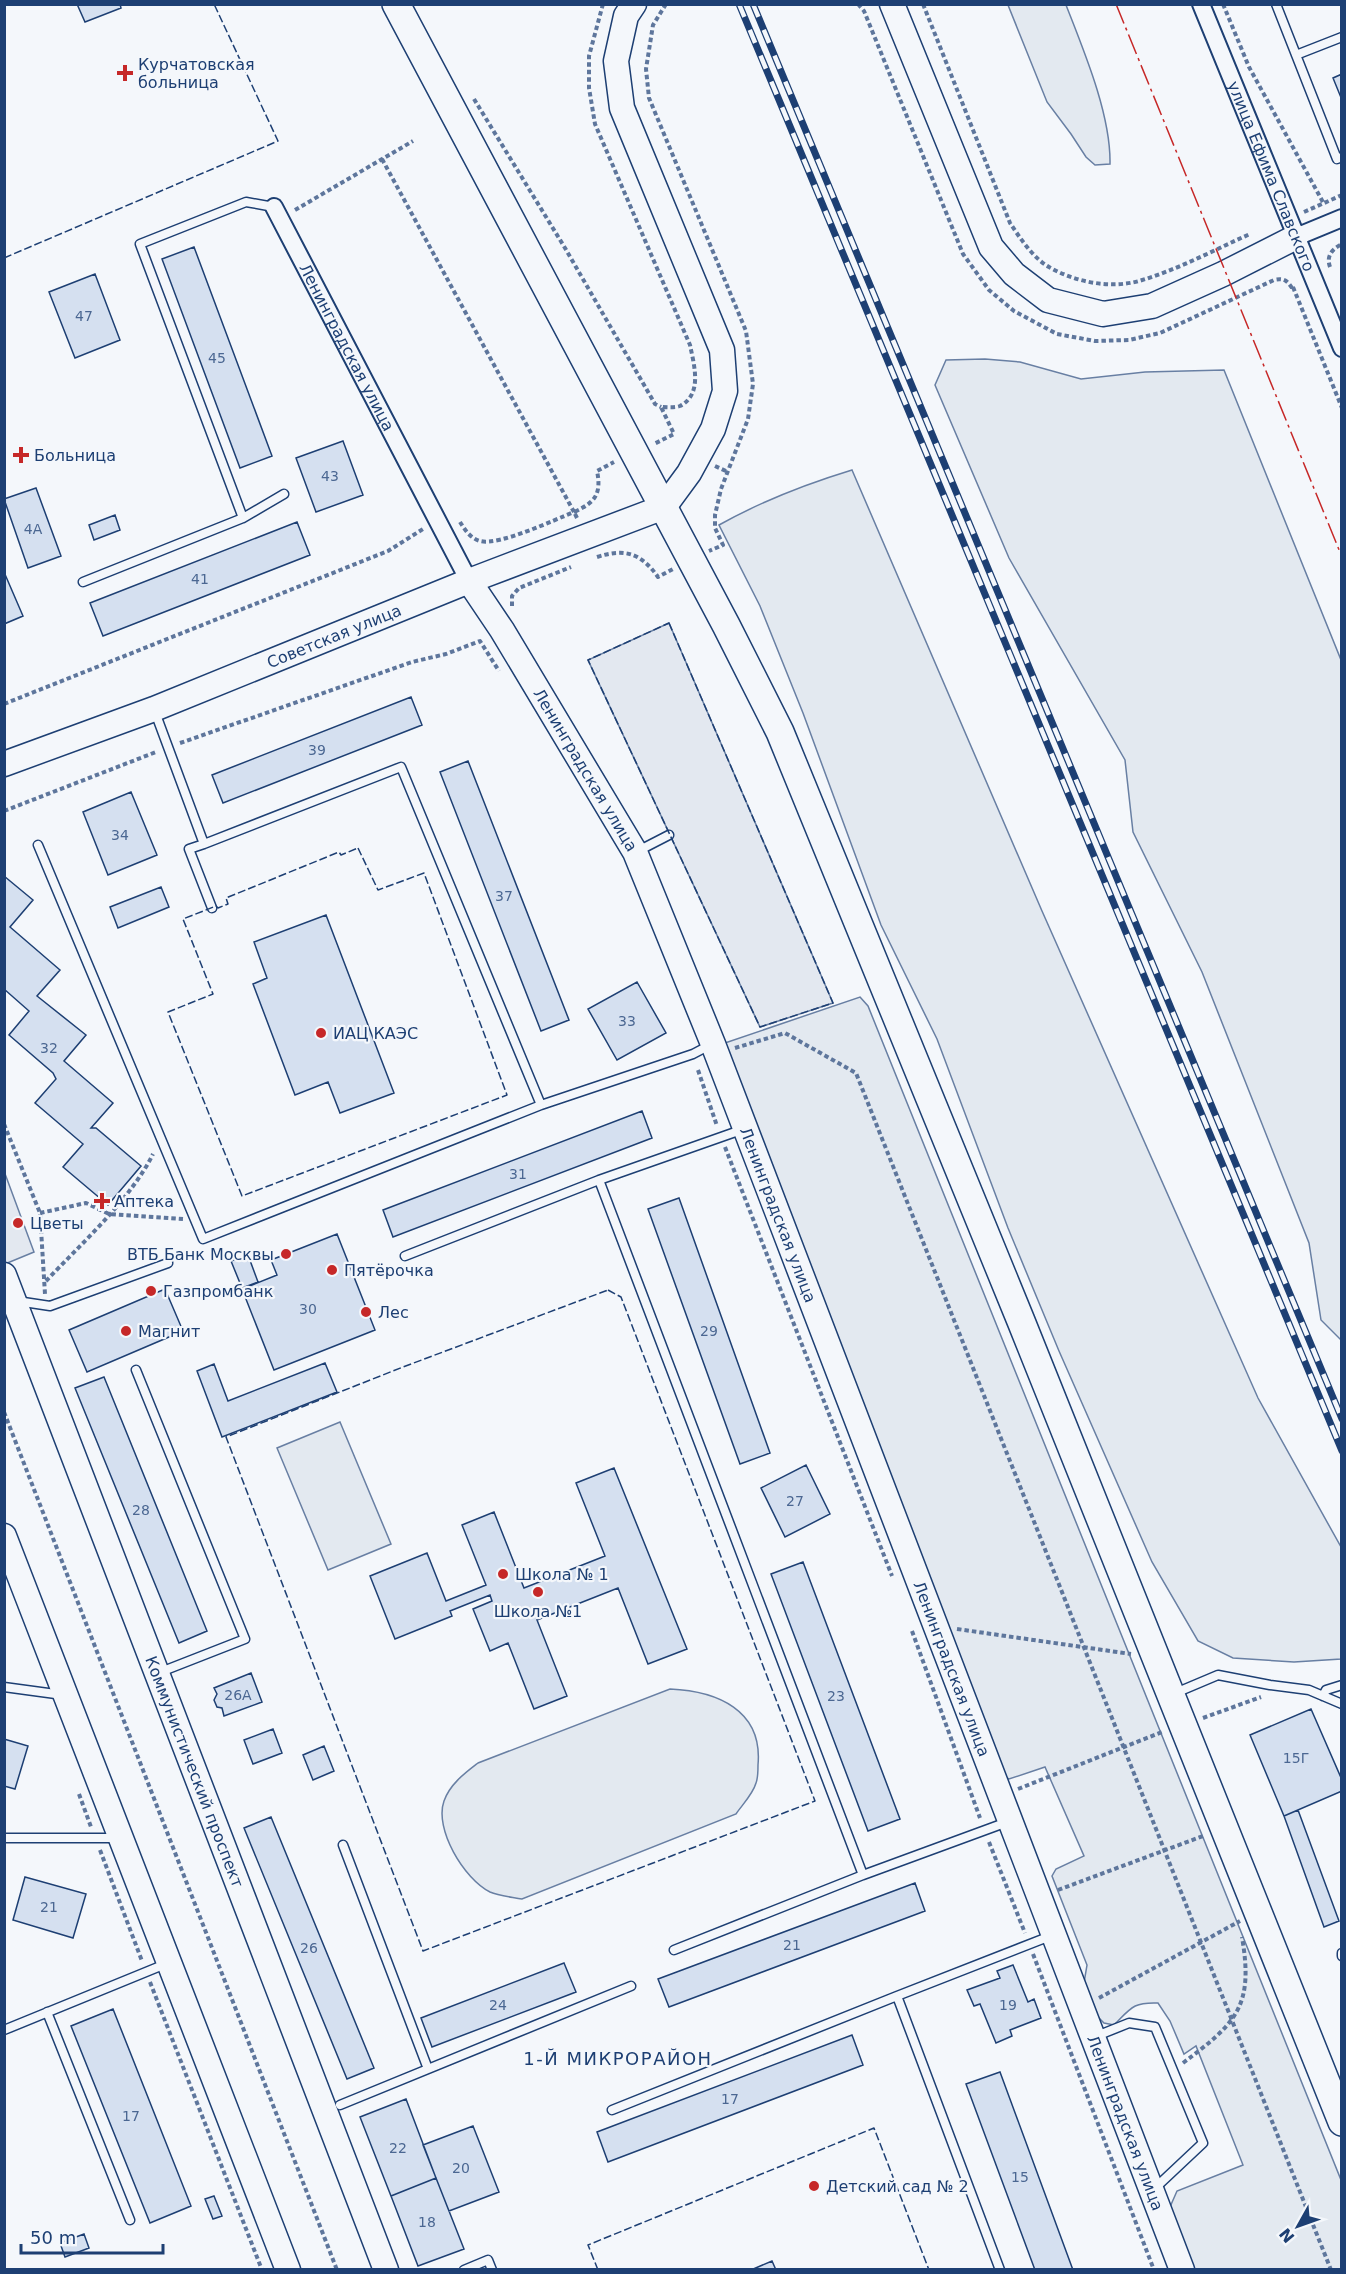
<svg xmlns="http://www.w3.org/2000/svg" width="1346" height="2274" viewBox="0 0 1346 2274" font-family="'DejaVu Sans',sans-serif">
  <rect width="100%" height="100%" fill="#f4f7fb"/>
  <path fill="#e3e9f0" stroke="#687fa3" stroke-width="1.5" d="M1008,5H1066C1084,51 1111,115 1110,164L1095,165L1086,157L1071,134L1047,102Z
    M985,359L1020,362L1081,379L1145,372L1224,370L1341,660V1340L1321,1320L1309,1243L1202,972L1133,832L1125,760L1009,558L935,385L946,360Z
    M852,470L1042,911L1258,1398L1341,1547V1659L1294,1662L1233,1658L1198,1641L1152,1562L1059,1351L1008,1228L937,1039L881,925L803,713L760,606L719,525C762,501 806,484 852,470Z
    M860,997L868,1006L1341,2180V2269H1194L1170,2207L1177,2191L1243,2165L1196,2046L1184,2054L1170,2021L1158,2003C1133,2002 1131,2008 1114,2025L1104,2023L1097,2016L1084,1983L1087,1965L1052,1876L1056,1869L1084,1856L1045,1767L1009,1779L1003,1775L722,1044Z
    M340,1422L391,1544L328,1570L277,1448Z
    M670,1689C717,1691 763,1710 758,1765C758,1770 758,1778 756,1783C753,1794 742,1805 736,1814L522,1899C512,1897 499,1896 490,1892C464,1879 434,1829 444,1801C450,1784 465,1773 478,1763Z"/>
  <path fill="#e3e8f0" stroke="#687fa3" stroke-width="1.5" d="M669,623L833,1003L760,1027L588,660Z
    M4,1171L34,1252L5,1264H4Z"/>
  <path fill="#d5e0f0" stroke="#1d3f73" stroke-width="1.5" d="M77,4H120L121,8L85,22Z
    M1342,74V100L1333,78Z
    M194,247L272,456L240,468L162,259Z
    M95,274L120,340L75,358L49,292Z
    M343,441L363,495L316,512L296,458Z
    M36,488L61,556L28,568L4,499Z
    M115,515L120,530L94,540L89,525Z
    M297,522L310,555L103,636L90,603Z
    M4,572L23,616L4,624Z
    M411,697L422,725L223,803L212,775Z
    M468,761L569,1020L541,1031L440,772Z
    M131,792L157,855L108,875L83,812Z
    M4,876L33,900L10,927L60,970L37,996L86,1035L64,1061L113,1103L91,1128H96L141,1166L108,1205L63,1167L83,1144L35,1103L56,1079L53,1073L9,1035L29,1011L4,989Z
    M161,887L169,907L118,928L110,907Z
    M326,915L394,1093L340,1113L328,1082L295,1095L253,984L267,978L254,942Z
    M637,982L666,1033L617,1060L588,1009Z
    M642,1111L652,1138L393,1237L383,1210Z
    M679,1198L770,1453L740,1464L648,1209Z
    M337,1234L375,1330L274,1370L242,1289L277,1275L271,1260Z
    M248,1255L258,1282L242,1288L231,1261Z
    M165,1289L183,1331L87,1372L69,1330Z
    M325,1363L337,1392L222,1437L197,1371L214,1364L228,1401Z
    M104,1377L207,1631L179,1643L75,1388Z
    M806,1465L830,1514L785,1537L761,1488Z
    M614,1468L687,1649L648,1664L618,1588L537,1620L567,1696L534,1709L508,1643L490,1651L473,1609L492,1601L490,1595L450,1611L452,1616L395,1639L370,1576L427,1553L446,1601L486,1585L462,1525L494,1512L524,1588L605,1556L576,1483Z
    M803,1562L900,1819L868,1831L771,1574Z
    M251,1673L262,1702L224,1716L222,1708L217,1707L214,1700L217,1694L214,1688Z
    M1311,1709L1342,1780V1791L1284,1816L1250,1735Z
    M273,1729L282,1753L253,1764L244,1740Z
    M4,1739L28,1746L15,1789L4,1786Z
    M324,1746L334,1771L313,1780L303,1755Z
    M1298,1810L1339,1921L1324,1927L1284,1816Z
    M271,1817L374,2068L347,2079L244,1828Z
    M25,1877L86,1894L73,1938L13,1920Z
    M915,1883L925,1911L669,2007L658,1979Z
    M564,1963L576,1992L432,2047L421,2018Z
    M1013,1965L1028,2002L1034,1999L1041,2018L1010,2030L1012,2036L996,2043L980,2004L974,2006L967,1990L1000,1978L997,1971Z
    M113,2009L191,2206L150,2223L71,2026Z
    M852,2035L863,2065L608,2162L597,2132Z
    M1000,2072L1073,2270H1035L966,2084Z
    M406,2099L436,2178L391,2196L360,2117Z
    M473,2126L499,2192L449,2211L423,2145Z
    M436,2178L464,2249L418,2266L391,2196Z
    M214,2196L222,2216L213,2219L205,2199Z
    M84,2234L89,2248L65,2257L60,2243Z
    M772,2261L776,2270H751Z"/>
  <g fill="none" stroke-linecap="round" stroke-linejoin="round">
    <defs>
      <path id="lane" d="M1276,4L1337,159L1342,157
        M1296,55L1342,37
        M274,207L246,202L140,244L243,518L284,494
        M83,582L243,518
        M155,712L204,844L189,849L212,908
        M204,844L401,767L541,1105
        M38,845L203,1239L541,1105L693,1054L712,1044
        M636,852L669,835
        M599,1180L863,1875L1010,1821
        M405,1256L599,1180L744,1129
        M17,1301L50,1306L168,1263
        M136,1370L245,1639L158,1673
        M4,1687L63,1695
        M1173,1694L1218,1675L1270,1685L1309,1690L1342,1704
        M1323,1696L1326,1690L1342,1685
        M4,1838H118
        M343,1845L428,2069
        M674,1950L863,1875
        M1342,1953V1956
        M897,1996L1053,1935
        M47,2012L130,2220
        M4,2030L168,1963
        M1094,2037L1129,2023L1155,2027L1203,2143L1153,2190
        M340,2105L631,1986
        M612,2110L897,1996L1000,2270
        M464,2270L488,2260L492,2270"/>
      <g id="street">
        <path id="s1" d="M1201,4L1342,348"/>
        <path id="s2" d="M274,207L469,581"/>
        <path d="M1296,237L1342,218"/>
      </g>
      <g id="secondary">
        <path d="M892,4L991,247L1014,274L1048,300L1103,314L1152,306L1223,274L1296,237"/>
        <path id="s3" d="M469,581L502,630L635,852L713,1044L1182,2270"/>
        <path id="s4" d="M4,764L154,709L469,581L664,507L689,473L713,429L725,391L722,350L622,108L616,61L626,16L634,4"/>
        <path id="s5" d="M4,1275L386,2270"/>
        <path d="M4,1536L288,2270"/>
      </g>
      <path id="primary" d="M396,4L726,625L780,732L1021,1321L1342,2122"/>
    </defs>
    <use href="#lane" stroke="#1d3f73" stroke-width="11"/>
    <use href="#street" stroke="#1d3f73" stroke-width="20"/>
    <use href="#secondary" stroke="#1d3f73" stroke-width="27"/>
    <use href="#primary" stroke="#1d3f73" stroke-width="30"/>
    <path stroke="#5e769c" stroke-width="4" stroke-dasharray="4.5 3" stroke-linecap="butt" d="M603,4L589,56V88L595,124L690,345C694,365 703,394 680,406C675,408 666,407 661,407L674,434L654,444
      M666,4L653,25L646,69L649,98L746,331L753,384L748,419L721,489L715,515V528L723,545L709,551
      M858,4L864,11L963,254L989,290L1014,311L1057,334L1095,341L1129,340L1160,333L1274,280C1283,278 1287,280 1292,288
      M923,4L1010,223C1020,238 1033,258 1049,267C1075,282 1110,289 1139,281C1177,270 1214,250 1250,234
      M1223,4L1249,67L1324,204
      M474,99L565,248L655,404L661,407
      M382,159L574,512C554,520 499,546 480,541C470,538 465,530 460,522
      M295,210L413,141
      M1304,212L1342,195
      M1330,267C1326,256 1332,249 1342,244
      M1293,287L1342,408
      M715,466L728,472
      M577,518L574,512C594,503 602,495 597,471L614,462
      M597,557C625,548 641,553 658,577L673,569
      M512,606V596L519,588L571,567
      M4,704L388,551L423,529
      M180,743L412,662L446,654L480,641L499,671
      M4,811L156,752
      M735,1048L785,1033L856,1073L1331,2270
      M698,1070L717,1126
      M4,1124L40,1213L45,1294
      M725,1147L892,1576
      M40,1213L86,1203L109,1214L183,1219
      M46,1281C81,1244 131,1199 153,1154
      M4,1412L337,2270
      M957,1629L1131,1654
      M912,1631L980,1818
      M1203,1718L1261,1697
      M1018,1789L1162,1732
      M79,1794L91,1827
      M989,1842L1025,1933
      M100,1850L142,1961
      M1058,1890L1203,1836
      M1033,1954L1154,2270
      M150,1982L262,2270
      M1099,1998L1240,1921
      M1183,2063C1236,2023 1254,2007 1242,1937"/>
    <use href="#lane" stroke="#f4f7fb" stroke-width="8"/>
    <use href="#street" stroke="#f4f7fb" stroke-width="16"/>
    <use href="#secondary" stroke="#f4f7fb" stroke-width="24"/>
    <use href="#primary" stroke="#f4f7fb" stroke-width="27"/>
    <defs>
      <path id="rail" d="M739,4L1342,1451
        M753,4L1342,1419"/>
    </defs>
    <use href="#rail" stroke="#1d3f73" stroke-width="7"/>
    <use href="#rail" stroke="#f4f7fb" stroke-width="4.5" stroke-dasharray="14" stroke-linecap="butt"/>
    <path stroke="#1d3f73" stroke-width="1.5" stroke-dasharray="8 3" stroke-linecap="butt" d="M4,258L278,141L214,4
      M669,623L833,1003L760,1027L588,660Z
      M358,848L378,890L424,873L507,1095L242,1196L168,1012L213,994L183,919L216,906L218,908L228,904L226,898L339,852L341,855Z
      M608,1290L621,1297L815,1801L423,1951L226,1437L403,1367Z
      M598,2270L588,2245L874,2128L929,2270"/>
    <path stroke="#c62828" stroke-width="1.5" stroke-dasharray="21 4.5 3 4.5" stroke-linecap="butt" d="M1116,4L1342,557"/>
  </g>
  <g fill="#c62828" stroke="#f4f7fb" stroke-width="2">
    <path d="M122 64h6v6h6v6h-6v6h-6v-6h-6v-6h6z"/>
    <path d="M18 446h6v6h6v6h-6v6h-6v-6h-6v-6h6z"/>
    <circle cx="321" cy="1033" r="6"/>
    <path d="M99 1192h6v6h6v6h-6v6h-6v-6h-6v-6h6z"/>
    <circle cx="18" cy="1223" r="6"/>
    <circle cx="286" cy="1254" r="6"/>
    <circle cx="332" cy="1270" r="6"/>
    <circle cx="151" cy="1291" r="6"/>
    <circle cx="366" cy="1312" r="6"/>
    <circle cx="126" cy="1331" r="6"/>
    <circle cx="503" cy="1574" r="6"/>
    <circle cx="538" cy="1592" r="6"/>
    <circle cx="814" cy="2186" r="6"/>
  </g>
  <g text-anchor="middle" stroke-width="4.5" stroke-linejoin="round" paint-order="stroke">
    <g font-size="14" fill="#4b6792">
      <text x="84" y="321">47</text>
      <text x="217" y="363">45</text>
      <text x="330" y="481">43</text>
      <text x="33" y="534">4А</text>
      <text x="200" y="584">41</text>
      <text x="317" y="755">39</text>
      <text x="120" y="840">34</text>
      <text x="504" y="901">37</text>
      <text x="627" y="1026">33</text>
      <text x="49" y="1053">32</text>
      <text x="518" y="1179">31</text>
      <text x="308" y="1314">30</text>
      <text x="709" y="1336">29</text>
      <text x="795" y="1506">27</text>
      <text x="141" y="1515">28</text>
      <text x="238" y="1700">26А</text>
      <text x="836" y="1701">23</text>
      <text x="1296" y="1763">15Г</text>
      <text x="49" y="1912">21</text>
      <text x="792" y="1950">21</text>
      <text x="309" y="1953">26</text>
      <text x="498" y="2010">24</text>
      <text x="1008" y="2010">19</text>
      <text x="730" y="2104">17</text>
      <text x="131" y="2121">17</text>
      <text x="398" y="2153">22</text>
      <text x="461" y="2173">20</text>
      <text x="1020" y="2182">15</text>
      <text x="427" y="2227">18</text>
    </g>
    <g font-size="16" fill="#1d3f73" stroke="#f4f7fb" text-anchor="start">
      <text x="138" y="70">Курчатовская<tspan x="138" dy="18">больница</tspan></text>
      <text x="34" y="461">Больница</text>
      <text x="333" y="1039">ИАЦ КАЭС</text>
      <text x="114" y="1207">Аптека</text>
      <text x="30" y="1229">Цветы</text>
      <text x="274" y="1260" text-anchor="end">ВТБ Банк Москвы</text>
      <text x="344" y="1276">Пятёрочка</text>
      <text x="163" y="1297">Газпромбанк</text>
      <text x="378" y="1318">Лес</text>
      <text x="138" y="1337">Магнит</text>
      <text x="515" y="1580">Школа № 1</text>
      <text x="538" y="1617" text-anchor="middle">Школа №1</text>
      <text x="826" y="2192">Детский сад № 2</text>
    </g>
    <g font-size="16" fill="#1d3f73" stroke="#f4f7fb">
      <text dy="6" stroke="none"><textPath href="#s1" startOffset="186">улица Ефима Славского</textPath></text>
      <text dy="6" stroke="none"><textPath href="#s2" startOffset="158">Ленинградская улица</textPath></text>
      <text dy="6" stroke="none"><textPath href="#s4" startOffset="354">Советская улица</textPath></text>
      <text dy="6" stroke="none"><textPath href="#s3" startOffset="222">Ленинградская улица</textPath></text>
      <text dy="6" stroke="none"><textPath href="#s3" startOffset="708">Ленинградская улица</textPath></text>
      <text dy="6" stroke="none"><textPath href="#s3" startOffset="1194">Ленинградская улица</textPath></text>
      <text dy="6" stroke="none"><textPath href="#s5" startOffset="532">Коммунистический проспект</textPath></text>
      <text dy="6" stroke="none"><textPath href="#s3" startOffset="1680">Ленинградская улица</textPath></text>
    </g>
    <g font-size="18" letter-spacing="1.5" fill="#1d3f73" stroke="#f4f7fb">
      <text x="618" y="2065">1-Й МИКРОРАЙОН</text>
    </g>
  </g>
  <rect width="1346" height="2274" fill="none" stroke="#1d3f73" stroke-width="12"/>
  <g transform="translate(1298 2226) rotate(230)" stroke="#f4f7fb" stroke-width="4.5" paint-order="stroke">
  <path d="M0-4.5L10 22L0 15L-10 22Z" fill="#1d3f73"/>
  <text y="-9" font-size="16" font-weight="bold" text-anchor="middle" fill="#1d3f73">N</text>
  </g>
  <path d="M21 2244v9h142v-9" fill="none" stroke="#1d3f73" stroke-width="3"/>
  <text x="30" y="2244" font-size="18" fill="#1d3f73" stroke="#f4f7fb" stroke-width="4.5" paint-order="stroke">50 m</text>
</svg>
